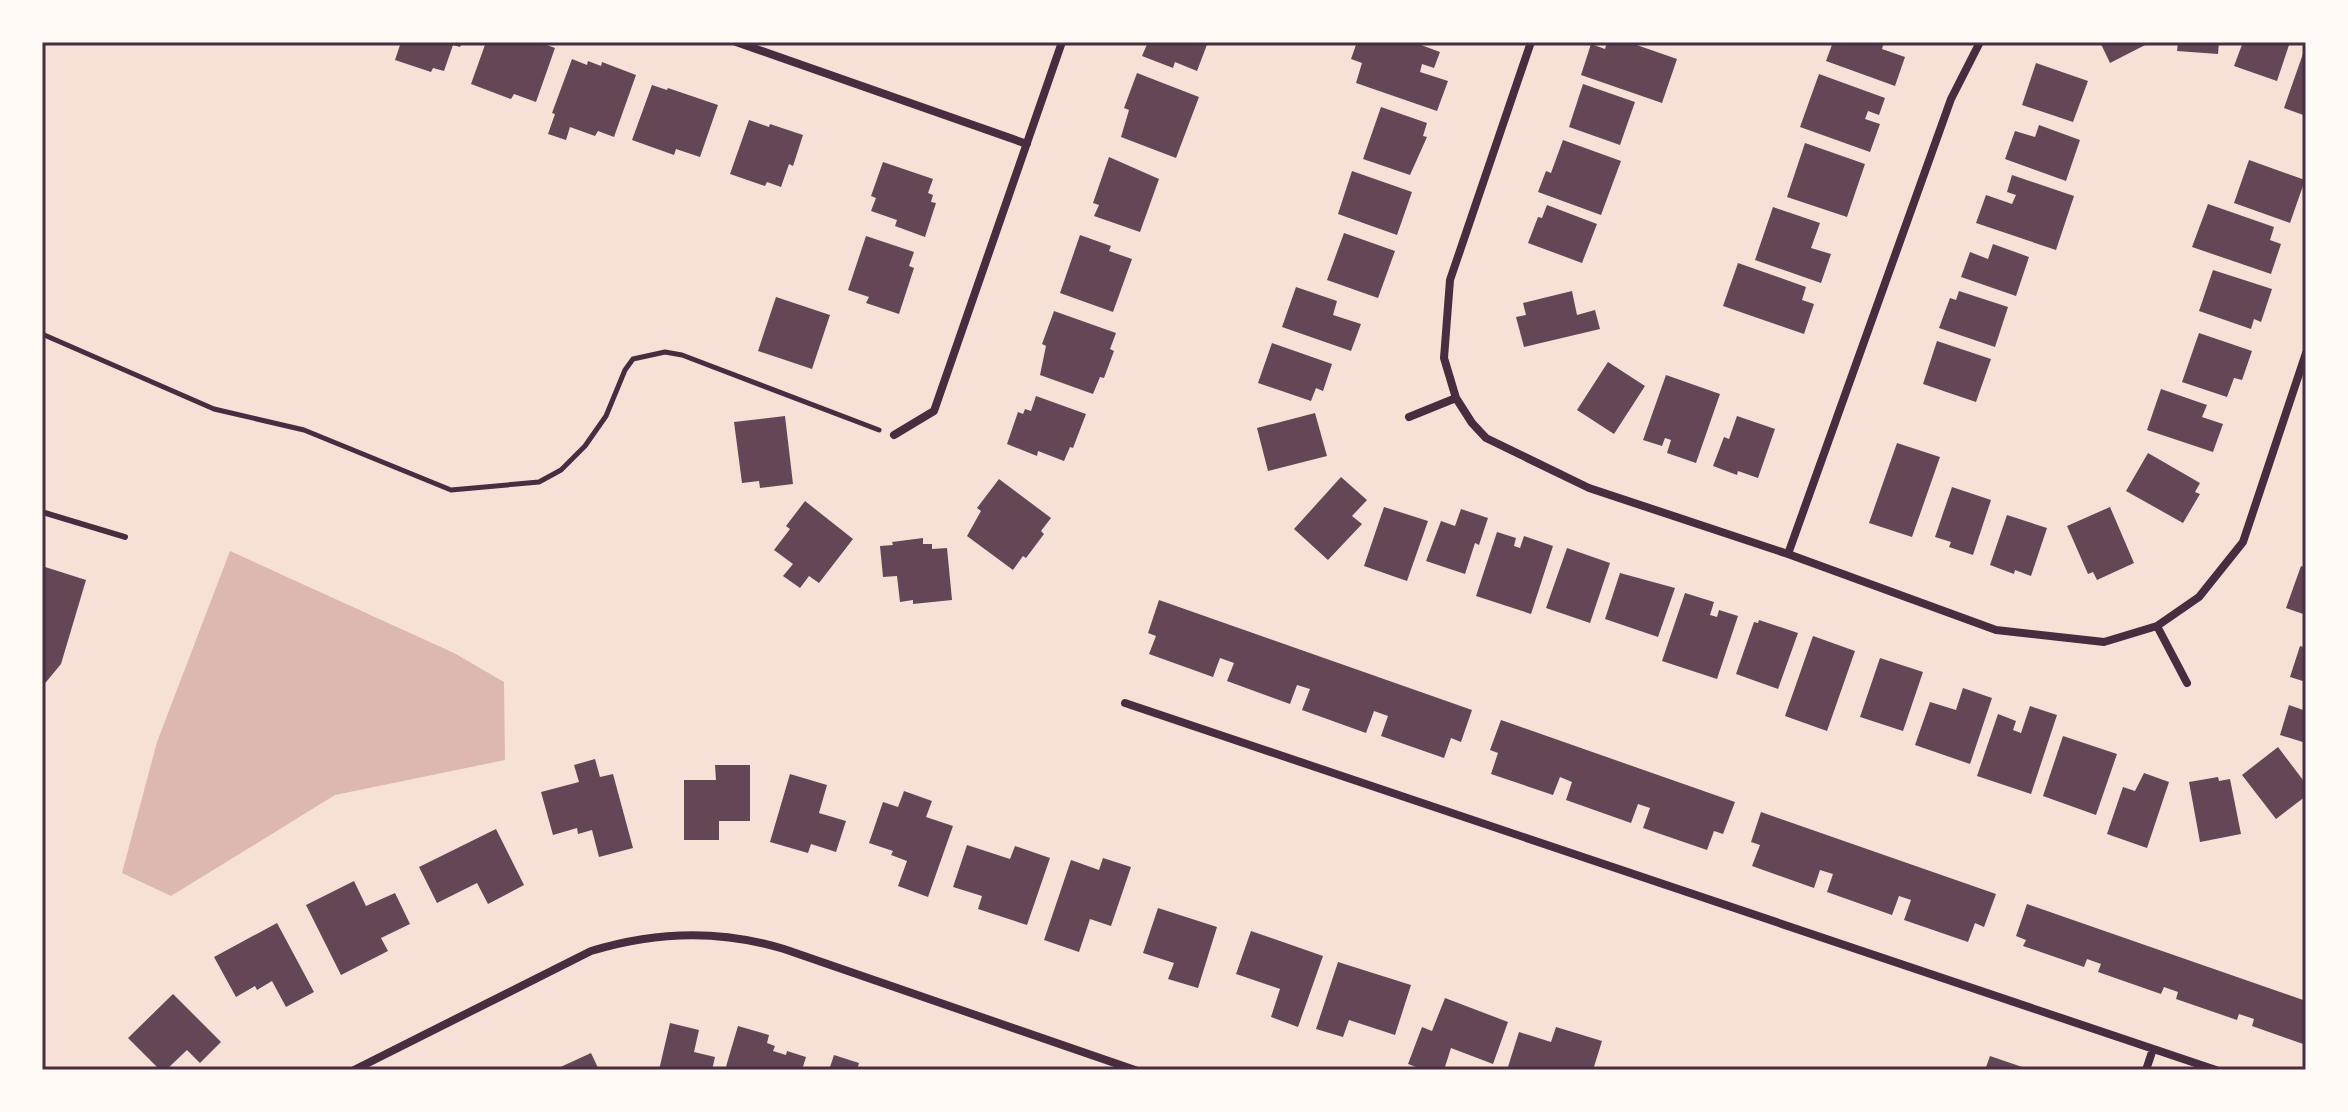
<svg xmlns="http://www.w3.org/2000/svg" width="2348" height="1112" viewBox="0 0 2348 1112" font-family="'PT Sans',sans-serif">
  <rect width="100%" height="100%" fill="#f7e1d7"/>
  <path fill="#dcb8b0" d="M230,551L454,653L504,682L505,760L335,795L171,896L122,873L157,742Z"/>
  <path fill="#644757" d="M401,42H462L460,47L453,45L444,71L433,68L431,72L395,60Z
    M486,42H539L555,48L536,102L514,94L511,99L471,84Z
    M1148,42H1208L1197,71L1175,62L1173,68L1142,56Z
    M1357,42L1369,45L1370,42H1413L1440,52L1434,68L1422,64L1420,72L1448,81L1437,111L1356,83L1362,63L1351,59Z
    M1607,42H1628L1677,59L1662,103L1581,75L1591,44L1605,49Z
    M1833,42H1884L1882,49L1905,57L1895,86L1826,61Z
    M2100,42H2151L2110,63Z
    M2178,42H2219L2218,54L2177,51Z
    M2243,42H2290L2277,81L2234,66Z
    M2306,45V116L2284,108Z
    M572,59L587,65L588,61L601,66L602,62L636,75L614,137L598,131L595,136L570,127L566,140L548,134L555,114L552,113Z
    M2036,63L2088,81L2073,122L2022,105Z
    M1137,73L1199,97L1176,158L1121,137L1129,110L1124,108Z
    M1819,74L1885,98L1879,115L1868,111L1865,119L1880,124L1870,152L1800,127Z
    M1583,84L1635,102L1620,145L1569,127Z
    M652,85L667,90L668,88L718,105L700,157L676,149L674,155L632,140Z
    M1381,107L1427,123L1423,136L1427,137L1410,175L1363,159Z
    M749,120L769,127L770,124L803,135L793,166L789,164L781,187L767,182L765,186L730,174Z
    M2039,125L2080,140L2066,181L2005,159L2015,131L2035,137Z
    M1563,140L1621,161L1601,215L1538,192L1546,171L1551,173Z
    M1805,143L1865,164L1847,217L1787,197Z
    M1109,157L1159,179L1140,232L1094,216L1099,205L1093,203Z
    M2249,160L2305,180L2290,223L2234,203Z
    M883,162L933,179L928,193L933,195L931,202L936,203L925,237L895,226L897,220L871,211L876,198L871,196Z
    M1352,171L1412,192L1397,235L1338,214Z
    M2012,175L2074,196L2056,250L1976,223L1986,195L2012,204L2016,195L2007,192Z
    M2208,204L2274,227L2270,240L2281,244L2271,274L2192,247Z
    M1547,205L1597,224L1582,263L1528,243L1538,217L1542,218Z
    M1773,207L1820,223L1811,248L1831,254L1821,283L1755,260Z
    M1344,233L1395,251L1378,298L1327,280Z
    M1080,235L1111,246L1109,251L1132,259L1113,312L1060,293Z
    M866,236L914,252L909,266L914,268L899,314L866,303L869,297L848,290Z
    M1993,244L2029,257L2016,296L1961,277L1970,252L1988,259Z
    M1738,263L1806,287L1802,300L1814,304L1804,334L1723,306Z
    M2213,270L2272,289L2261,322L2254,319L2251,329L2199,311Z
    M1296,287L1337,301L1333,315L1361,324L1351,351L1282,327Z
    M1572,291L1577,315L1595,310L1600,329L1524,347L1516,317L1526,315L1523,303Z
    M1959,291L2008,307L1995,347L1939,328L1950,298L1956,300Z
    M776,297L830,315L812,369L758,351Z
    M1054,311L1116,333L1110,349L1114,351L1104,378L1100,377L1093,394L1040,375L1046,346L1042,344Z
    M2199,333L2252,351L2242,380L2234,378L2227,397L2182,382Z
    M1937,341L1991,359L1976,402L1923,384Z
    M1272,343L1332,364L1323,391L1316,388L1311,401L1258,383Z
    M1608,362L1645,386L1614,434L1577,410Z
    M1666,375L1720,394L1696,463L1667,453L1671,440L1665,438L1662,446L1643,440Z
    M2161,389L2207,405L2202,417L2223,424L2213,452L2147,430Z
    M1036,396L1086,414L1073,448L1070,447L1064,461L1038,451L1037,456L1007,444L1018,412L1023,414L1025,409L1031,411Z
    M1315,413L1327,456L1268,471L1257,428Z
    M785,416L793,484L760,488L759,481L742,483L734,422Z
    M1737,416L1775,429L1758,478L1738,471L1737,475L1713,466L1724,437L1729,439Z
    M1897,443L1940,457L1912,537L1869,523Z
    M2148,453L2200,483L2195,492L2200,494L2183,523L2126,491Z
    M1341,477L1367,500L1352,516L1362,524L1328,560L1294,529Z
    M999,479L1051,518L1041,531L1044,534L1026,558L1023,556L1013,570L967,536L981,511L977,508Z
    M1952,487L1991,500L1973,555L1949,547L1951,542L1935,537Z
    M805,501L853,539L819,583L809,576L800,588L783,576L793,564L774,550L790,529L786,526Z
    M1384,507L1428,521L1407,581L1364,566Z
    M2110,507L2134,563L2097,580L2093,572L2088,574L2067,526Z
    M1461,509L1488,518L1479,545L1475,543L1465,574L1426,561L1441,521L1455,526Z
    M2007,515L2047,528L2031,576L2015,570L2014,574L1990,565Z
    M1497,532L1516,538L1514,546L1520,548L1524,536L1553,546L1531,614L1476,596Z
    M923,538V544H932V549L947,548L952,600L913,604V600L900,602L897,576L883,577L880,546L893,545L892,542Z
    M1567,548L1610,563L1590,623L1546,608Z
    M42,566L86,580L61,664L42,687Z
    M2301,566L2306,568V615L2286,608Z
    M1620,573L1675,588L1658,637L1605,619Z
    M1685,593L1714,602L1710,615L1717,617L1719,610L1738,616L1717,679L1662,661Z
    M1159,600L1472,710L1461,742L1451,738L1444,758L1381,736L1388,716L1374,711L1366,733L1302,710L1310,689L1297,685L1290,704L1227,681L1234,663L1220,658L1213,677L1149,654L1156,636L1148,633Z
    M1759,620L1798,633L1778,689L1736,674L1754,622L1758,623Z
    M1813,636L1855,651L1827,731L1785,716Z
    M2300,646L2306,648V682L2290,677Z
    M1880,658L1923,672L1903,731L1860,717Z
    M1963,688L1992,698L1970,764L1915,745L1930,702L1956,710Z
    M2289,705L2306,711V743L2280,735Z
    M2030,706L2057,715L2031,794L1977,776L1998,714L2016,721L2013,730L2021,733Z
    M1501,720L1735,802L1723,834L1714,831L1707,850L1643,828L1650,808L1638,804L1631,823L1566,800L1572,782L1560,777L1553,795L1491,774L1498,753L1490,750Z
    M2063,736L2117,754L2096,815L2043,796Z
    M2278,747L2306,784V796L2276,819L2242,775Z
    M595,759L600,777L613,774L633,848L599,857L592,830L578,834L577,828L553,835L541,792L579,782L574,765Z
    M715,765H750V821H719V840H684V780H716Z
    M2144,773L2169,782L2147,848L2107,834L2123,787L2135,791Z
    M790,774L827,785L819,813L846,821L836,852L811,844L808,853L770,842Z
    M2218,777L2219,781L2230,779L2241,834L2200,842L2189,782Z
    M904,791L932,801L926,817L953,826L928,897L898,886L907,861L891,855L893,851L869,843L883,802L898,807Z
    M1761,812L1996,894L1984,927L1975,923L1968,942L1904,920L1911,900L1899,896L1892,915L1827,892L1833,874L1820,870L1814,888L1752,866L1760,845L1751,842Z
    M496,829L524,885L488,904L477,883L437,903L419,867Z
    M967,845L1010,859L1015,846L1050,858L1027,925L978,909L982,896L953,887Z
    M1103,858L1131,867L1111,926L1090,919L1079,952L1044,940L1071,860L1099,870Z
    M354,881L366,906L395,893L410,924L381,938L388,951L341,975L306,905Z
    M2027,904L2306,1001V1045L2252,1026L2254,1019L2239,1014L2237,1020L2176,999L2178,992L2164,987L2161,994L2098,972L2101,964L2087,959L2084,967L2023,946L2026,940L2016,936Z
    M1158,908L1217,927L1198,988L1168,979L1174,963L1143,953Z
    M277,923L314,992L286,1007L272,981L257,990L255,986L236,997L214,957Z
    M1251,931L1323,956L1298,1027L1271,1017L1280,989L1236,974Z
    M1338,962L1411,985L1395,1035L1349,1020L1343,1037L1316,1029Z
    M173,994L221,1042L200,1063L187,1050L166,1070H160L128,1038Z
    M1445,998L1508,1022L1493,1064L1451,1048L1444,1070H1424L1408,1064L1422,1027L1432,1031Z
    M670,1023L699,1030L694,1052L715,1057L712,1070H659Z
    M738,1026L769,1035L767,1043L775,1046L773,1051L786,1055L787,1051L806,1057L802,1070H725Z
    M1556,1027L1602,1041L1593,1070H1507L1519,1032L1551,1042Z
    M591,1053L599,1070H554Z
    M834,1055L859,1063L857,1070H829Z
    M1990,1056L2028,1069V1070H1985Z"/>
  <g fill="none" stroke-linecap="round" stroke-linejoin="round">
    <path stroke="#4a2c40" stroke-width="5" d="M42,334L214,409L304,430L451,490L539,482L561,470L585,446L606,416L625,370L633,359L665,352L682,355L879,430"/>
    <path stroke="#4a2c40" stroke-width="6" d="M42,512L125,537"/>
    <path stroke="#4a2c40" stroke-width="8" d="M736,42L1027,144
      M1531,42L1450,280L1444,358L1456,398L1472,423L1486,438L1589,488L1788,554L1996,630L2104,642L2157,626L2199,597L2243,542L2306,353
      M1409,417L1456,398
      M894,435L934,411L1062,42
      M1788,554L1951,99L1980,42
      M2157,626L2187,683
      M1125,703L2216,1070
      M354,1070L591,951C656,931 719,929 784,949L1135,1070
      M2146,1070L2153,1049"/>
  </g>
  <rect width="2348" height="1112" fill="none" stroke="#fffaf5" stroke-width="88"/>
  <rect x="44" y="44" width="2260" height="1024" fill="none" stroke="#4a2c40" stroke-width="3"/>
</svg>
